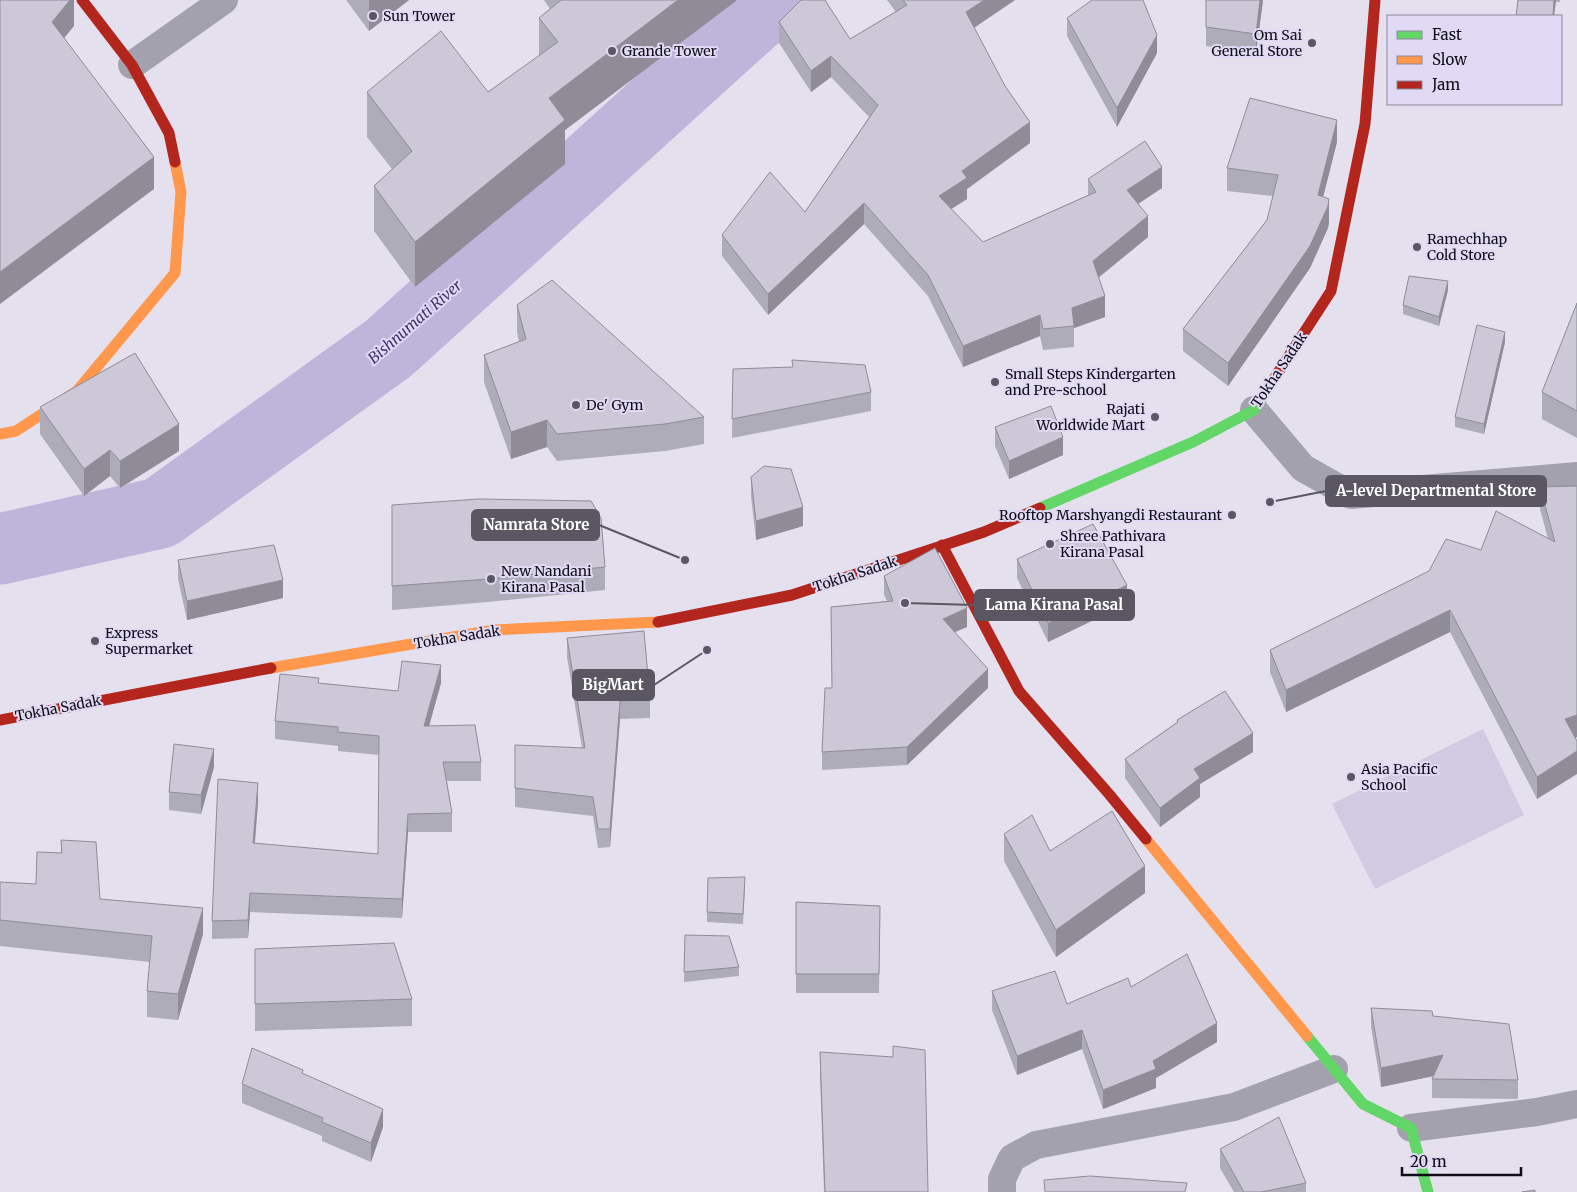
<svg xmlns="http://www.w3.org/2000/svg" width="1577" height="1192" viewBox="0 0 1577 1192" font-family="Merriweather,serif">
  <rect width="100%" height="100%" fill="#e4e0ee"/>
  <path fill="#d0cbe2" d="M1483,729L1524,815L1375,889L1332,804Z"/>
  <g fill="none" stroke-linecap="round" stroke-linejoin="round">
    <path stroke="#bdb5da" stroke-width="71" d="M0,549L160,513L389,348L773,0"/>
    <path stroke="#a4a1af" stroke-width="28" d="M132,65L224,0
      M1254,410L1303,468L1351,495L1577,476
      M1411,1128L1537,1112L1577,1104
      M1002,1192V1179L1012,1158L1036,1145L1234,1107L1334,1069"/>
    <path stroke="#63d668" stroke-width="11" d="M1040,508L1193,442L1254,410L1274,379
      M1307,1036L1363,1104L1411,1128L1428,1192"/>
    <path stroke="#ff974d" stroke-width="11" d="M0,434L16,431L77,391L175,273L181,192L175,162
      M271,668L494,630L658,622
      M1146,839L1307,1036"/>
    <path stroke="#b3261e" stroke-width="11" d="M82,0L132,65L169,133L175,162
      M1274,379L1331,291L1365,124L1375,0
      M942,545L1019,691L1109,794L1146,839
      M658,622L792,595L984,532L1040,508
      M0,720L271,668"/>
  </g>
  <path fill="#afacba" d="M346,0H409L369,31Z
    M544,0H736V1L565,130V164L415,287L374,231V186L392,169L367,137V92H488L539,56V18L550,9Z
    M887,0H1015L974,28L1030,143L967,189V199L951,209L983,242L1088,195V179L1162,188L1138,204L1148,237L1098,278L1105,317L1074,328V347L1043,350L1040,336L963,367L928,296L864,224L768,315L722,256V235L805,212L869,117L831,77L811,92L779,43V22L850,39L896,12Z
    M1206,0H1263L1256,53L1206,46Z
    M1518,0H1560V2H1556L1554,16H1516Z
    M1067,18L1157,53L1117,127L1067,36Z
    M1337,142L1323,197L1329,222L1328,228L1310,268L1228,386L1183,351V329L1267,220L1273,196L1227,191V168Z
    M1448,290L1439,326L1403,314V305Z
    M1577,303V438L1542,419V392Z
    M517,305L704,417V444L665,451L557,461L547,447L511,459L484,382V355L519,342L517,332Z
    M1505,342L1484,434L1455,427V417Z
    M733,369L871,392V411L732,438Z
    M40,407L179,451L120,488L110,476L84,496L40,434Z
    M995,427L1063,455L1009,479L995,446Z
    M751,477L803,526L756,540L751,496Z
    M1577,486V737L1575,738L1537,799L1450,632L1286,712L1270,672V650L1481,550L1548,539L1540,509V487Z
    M392,505L605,567V590L488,602L392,610Z
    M1017,559L1127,604L1048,642L1017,578Z
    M178,560L283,598L187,620L178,579Z
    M884,576L967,627L955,632L988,688L907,765L822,770V752L832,688L831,607L887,601L884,595Z
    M567,638L650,699V718L620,719L610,847L598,848L593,816L515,807V745L582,748L567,657Z
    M319,683L398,691L441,683L429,726L481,762V781H447L452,813V832H408L402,918L250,912L248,938L212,939V921L258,802L255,844L378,854L379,755L338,751V746L275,739V721Z
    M1177,720L1253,752L1200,784V797L1160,827L1125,778V759L1177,722Z
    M214,767L201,814L169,810V792Z
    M1004,834L1050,851L1145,893L1056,957L1004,861Z
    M61,840L100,899L203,934L178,1020L147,1017V991L150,962L0,946V882L36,884L61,853Z
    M745,887L743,924L707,922V912Z
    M796,902L880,906L879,993H796Z
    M685,935L739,967V976L684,982Z
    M255,949L412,999V1026L255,1031Z
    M1131,987L1217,1042L1156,1078V1088L1103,1109L1082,1049L1017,1075L992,1010V991L1067,1004Z
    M1371,1008L1518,1080V1099L1432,1098V1079L1434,1076L1381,1087L1371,1027Z
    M820,1052L928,1192H824L820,1076Z
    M303,1074L383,1127L371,1162L322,1141V1136L242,1103V1084Z
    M1220,1149L1306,1183V1192H1234L1220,1168Z"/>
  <path fill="#8f8c97" d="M70,0H74V26L52,53V22Z
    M369,0H409L369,31Z
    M678,0H736V1L565,130V164L415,287V242L549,98Z
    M984,0H1015L966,33V12Z
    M1260,0H1263L1256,53V34Z
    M1554,0H1556L1554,16H1553Z
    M1157,35V53L1117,127V108Z
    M831,56V77L811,92V71Z
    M1337,120V142L1318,217V195Z
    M1030,122V143L967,189V199L939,217V196L962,171Z
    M154,157V189L0,304V272Z
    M1162,167V188L1127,211V190Z
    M1329,199V222L1328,228L1310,268L1228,386V363Z
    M864,203V224L768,315V294Z
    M1148,216V237L1093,282V261Z
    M1448,281V290L1439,326V317Z
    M1105,296V317L1074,328L1072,308Z
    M1040,315V336L963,367V346Z
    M1505,332V342L1484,434V424Z
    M547,420V447L511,459V432Z
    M179,424V451L120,488V461Z
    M1063,437V455L1009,479V461Z
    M110,450V476L84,496V469Z
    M803,507V526L756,540V521Z
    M283,580V598L187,620V601Z
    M1127,585V604L1048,642V623Z
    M967,608V627L943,637V619Z
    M1450,610V632L1286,712V690Z
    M441,665V683L424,744V726Z
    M988,669V688L907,765V747Z
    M620,701V719L610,847V829Z
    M1577,715V737L1565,741V719Z
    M1253,733V752L1200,784V797L1160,827V808L1194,769Z
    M214,749V767L201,814V795Z
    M1577,751V774L1537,799V777Z
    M258,783V802L253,862V843Z
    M408,814V832L402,918V899Z
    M1145,866V893L1056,957V930Z
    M250,893V912L248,938V920Z
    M203,908V934L178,1020V994Z
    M1217,1023V1042L1156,1078V1088L1103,1109V1090Z
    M1082,1030V1049L1017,1075V1056Z
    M1443,1055V1074L1381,1087V1068Z
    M383,1109V1127L371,1162V1143Z"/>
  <path fill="#ccc8d8" stroke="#8f8c97" d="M0,0H70L52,22L154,157L0,272Z
    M561,0H678L549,98L565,120L415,242L374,186L412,151L367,92L441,31L488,92L558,42L539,18Z
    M801,0H825L850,39L907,5L903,0H984L966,12L1005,86L1030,122L962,171L967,178L939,196L983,242L1096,192L1088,179L1145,141L1162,167L1127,190L1148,216L1093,261L1105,296L1072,308L1074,326L1043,329L1040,315L963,346L928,275L864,203L768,294L722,235L770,172L805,212L878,105L831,56L811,71L779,22Z
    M1092,0H1143L1157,35L1117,108L1067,18Z
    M1206,0H1260L1256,34L1206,27Z
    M1518,0H1554L1553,16H1516Z
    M1250,98L1337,120L1318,195L1329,199L1328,206L1310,246L1228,363L1183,329L1267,220L1278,175L1227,168Z
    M1409,276L1448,281L1439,317L1403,305Z
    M552,280L704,417L665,424L557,434L547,420L511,432L484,355L526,339L517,305Z
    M1577,303V411L1542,392Z
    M1477,325L1505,332L1484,424L1455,417Z
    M135,353L179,424L120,461L110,450L84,469L40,407Z
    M792,360L865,365L871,392L732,419L733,369L793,367Z
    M1051,406L1063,437L1009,461L995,427Z
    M764,466L791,469L803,507L756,521L751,477Z
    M1577,486V715L1565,719L1577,741V751L1537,777L1450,610L1286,690L1270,650L1429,571L1446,539L1481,550L1496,511L1555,542L1540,487Z
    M479,499L591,501L601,518L605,567L488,579L392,586V505Z
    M1093,524L1127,585L1048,623L1017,559Z
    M274,545L283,580L187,601L178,560Z
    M935,548L967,608L943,619L988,669L907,747L822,752L825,688H832L831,607L893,601L884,576Z
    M644,631L650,699L620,701L610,829H598L593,797L515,788V745L585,748L567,638Z
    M402,661L441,665L424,726L475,725L481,762H443L452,813L408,814L402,899L250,893L248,920L212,921L218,779L258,783L253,843L378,854L379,736L338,732V727L275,721L280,674L319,678L318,683L398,691Z
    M1225,691L1253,733L1194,769L1200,778L1160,808L1125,759L1178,722L1177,720Z
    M174,744L214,749L201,795L169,792Z
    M1112,811L1145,866L1056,930L1004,834L1032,815L1050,851Z
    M61,840L96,842L100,899L203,908L178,994L147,991L152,936L0,920V882L36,884L37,852L62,853Z
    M745,877L743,914L707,912L708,878Z
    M796,902L880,906L879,974H796Z
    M685,935L729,936L739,967L684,972Z
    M394,943L412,999L255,1004V949Z
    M1187,954L1217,1023L1153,1061L1156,1069L1103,1090L1082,1030L1017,1056L992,991L1055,971L1067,1004L1128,978L1131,987Z
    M1371,1008L1432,1011L1433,1016L1509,1024L1518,1080L1432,1079L1443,1055L1381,1068Z
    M893,1046L925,1050L928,1192H825L820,1052L893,1057Z
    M252,1048L303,1070L302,1073L383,1109L371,1143L322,1122L323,1118L242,1084Z
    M1279,1117L1306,1183L1261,1192H1244L1220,1149Z
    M1090,1176L1187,1183L1185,1192H1045L1044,1180Z
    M1535,1190V1192H1522Z"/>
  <g fill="#5a5762" stroke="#e0daf4" stroke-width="2">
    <circle cx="373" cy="16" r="5"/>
    <circle cx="1312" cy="43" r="5"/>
    <circle cx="612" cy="51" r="5"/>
    <circle cx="1417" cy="247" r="5"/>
    <circle cx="995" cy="382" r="5"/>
    <circle cx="576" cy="405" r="5"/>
    <circle cx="1155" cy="417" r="5"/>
    <circle cx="1232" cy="515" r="5"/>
    <circle cx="1050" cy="544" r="5"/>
    <circle cx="491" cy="579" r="5"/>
    <circle cx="95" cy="641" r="5"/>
    <circle cx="1351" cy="777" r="5"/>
  </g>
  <g text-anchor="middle" stroke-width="4" stroke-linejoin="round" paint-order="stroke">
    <g font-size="14" fill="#0f0d16" stroke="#e0daf4" text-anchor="start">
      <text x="383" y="21">Sun Tower</text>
      <text x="1302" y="40" text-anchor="end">Om Sai<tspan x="1302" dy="16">General Store</tspan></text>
      <text x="622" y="56">Grande Tower</text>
      <text x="1427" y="244">Ramechhap<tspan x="1427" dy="16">Cold Store</tspan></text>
      <text x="1005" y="379">Small Steps Kindergarten<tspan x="1005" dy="16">and Pre-school</tspan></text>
      <text x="586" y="410">De' Gym</text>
      <text x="1145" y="414" text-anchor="end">Rajati<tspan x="1145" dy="16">Worldwide Mart</tspan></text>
      <text x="1222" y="520" text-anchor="end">Rooftop Marshyangdi Restaurant</text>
      <text x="1060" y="541">Shree Pathivara<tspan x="1060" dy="16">Kirana Pasal</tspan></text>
      <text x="501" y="576">New Nandani<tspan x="501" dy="16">Kirana Pasal</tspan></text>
      <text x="105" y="638">Express<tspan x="105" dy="16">Supermarket</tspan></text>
      <text x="1361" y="774">Asia Pacific<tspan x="1361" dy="16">School</tspan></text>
    </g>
    <g font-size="14" fill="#0f0d16" stroke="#e0daf4">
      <text transform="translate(1279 370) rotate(-56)" y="5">Tokha Sadak</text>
      <text transform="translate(855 574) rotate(-18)" y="5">Tokha Sadak</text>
      <text transform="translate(457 637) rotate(-9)" y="5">Tokha Sadak</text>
      <text transform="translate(58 708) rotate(-11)" y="5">Tokha Sadak</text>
    </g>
    <g font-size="15" font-style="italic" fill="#44326d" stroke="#e0daf4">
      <text transform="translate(415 322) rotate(-41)" y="5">Bishnumati River</text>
    </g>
  </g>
  <path fill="none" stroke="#5a5762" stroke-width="2" d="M1270 502L1326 491M685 560L599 525M905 603L975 605M707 650L654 685"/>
  <g fill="#5a5762" stroke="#e0daf4" stroke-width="2">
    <circle cx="1270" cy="502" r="5"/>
    <circle cx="685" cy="560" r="5"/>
    <circle cx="905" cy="603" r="5"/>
    <circle cx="707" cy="650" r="5"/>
  </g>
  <g fill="#5a5762" stroke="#5a5762" stroke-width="2">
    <rect x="1326" y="476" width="220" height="30" rx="5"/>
    <rect x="472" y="510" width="127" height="30" rx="5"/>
    <rect x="975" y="590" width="159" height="30" rx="5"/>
    <rect x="573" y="670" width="81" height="30" rx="5"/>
  </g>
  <g font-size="15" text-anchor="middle" font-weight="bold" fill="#fff">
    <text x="1436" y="496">A-level Departmental Store</text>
    <text x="536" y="530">Namrata Store</text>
    <text x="1054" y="610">Lama Kirana Pasal</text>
    <text x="613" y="690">BigMart</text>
  </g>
  <rect x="1387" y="15" width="175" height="90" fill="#e0daf4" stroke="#8c889b"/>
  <rect x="1397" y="31" width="25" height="8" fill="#63d668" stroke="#8c889b"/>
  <text x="1432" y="40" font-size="15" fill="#0f0d16">Fast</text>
  <rect x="1397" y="56" width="25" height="8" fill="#ff974d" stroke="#8c889b"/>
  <text x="1432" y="65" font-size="15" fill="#0f0d16">Slow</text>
  <rect x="1397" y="81" width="25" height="8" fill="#b3261e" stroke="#8c889b"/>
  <text x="1432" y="90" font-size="15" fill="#0f0d16">Jam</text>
  <path d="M1402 1167v8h119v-8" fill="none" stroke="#0f0d16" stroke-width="2.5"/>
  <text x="1410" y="1167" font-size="15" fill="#0f0d16" stroke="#e0daf4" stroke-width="4" paint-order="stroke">20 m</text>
</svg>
